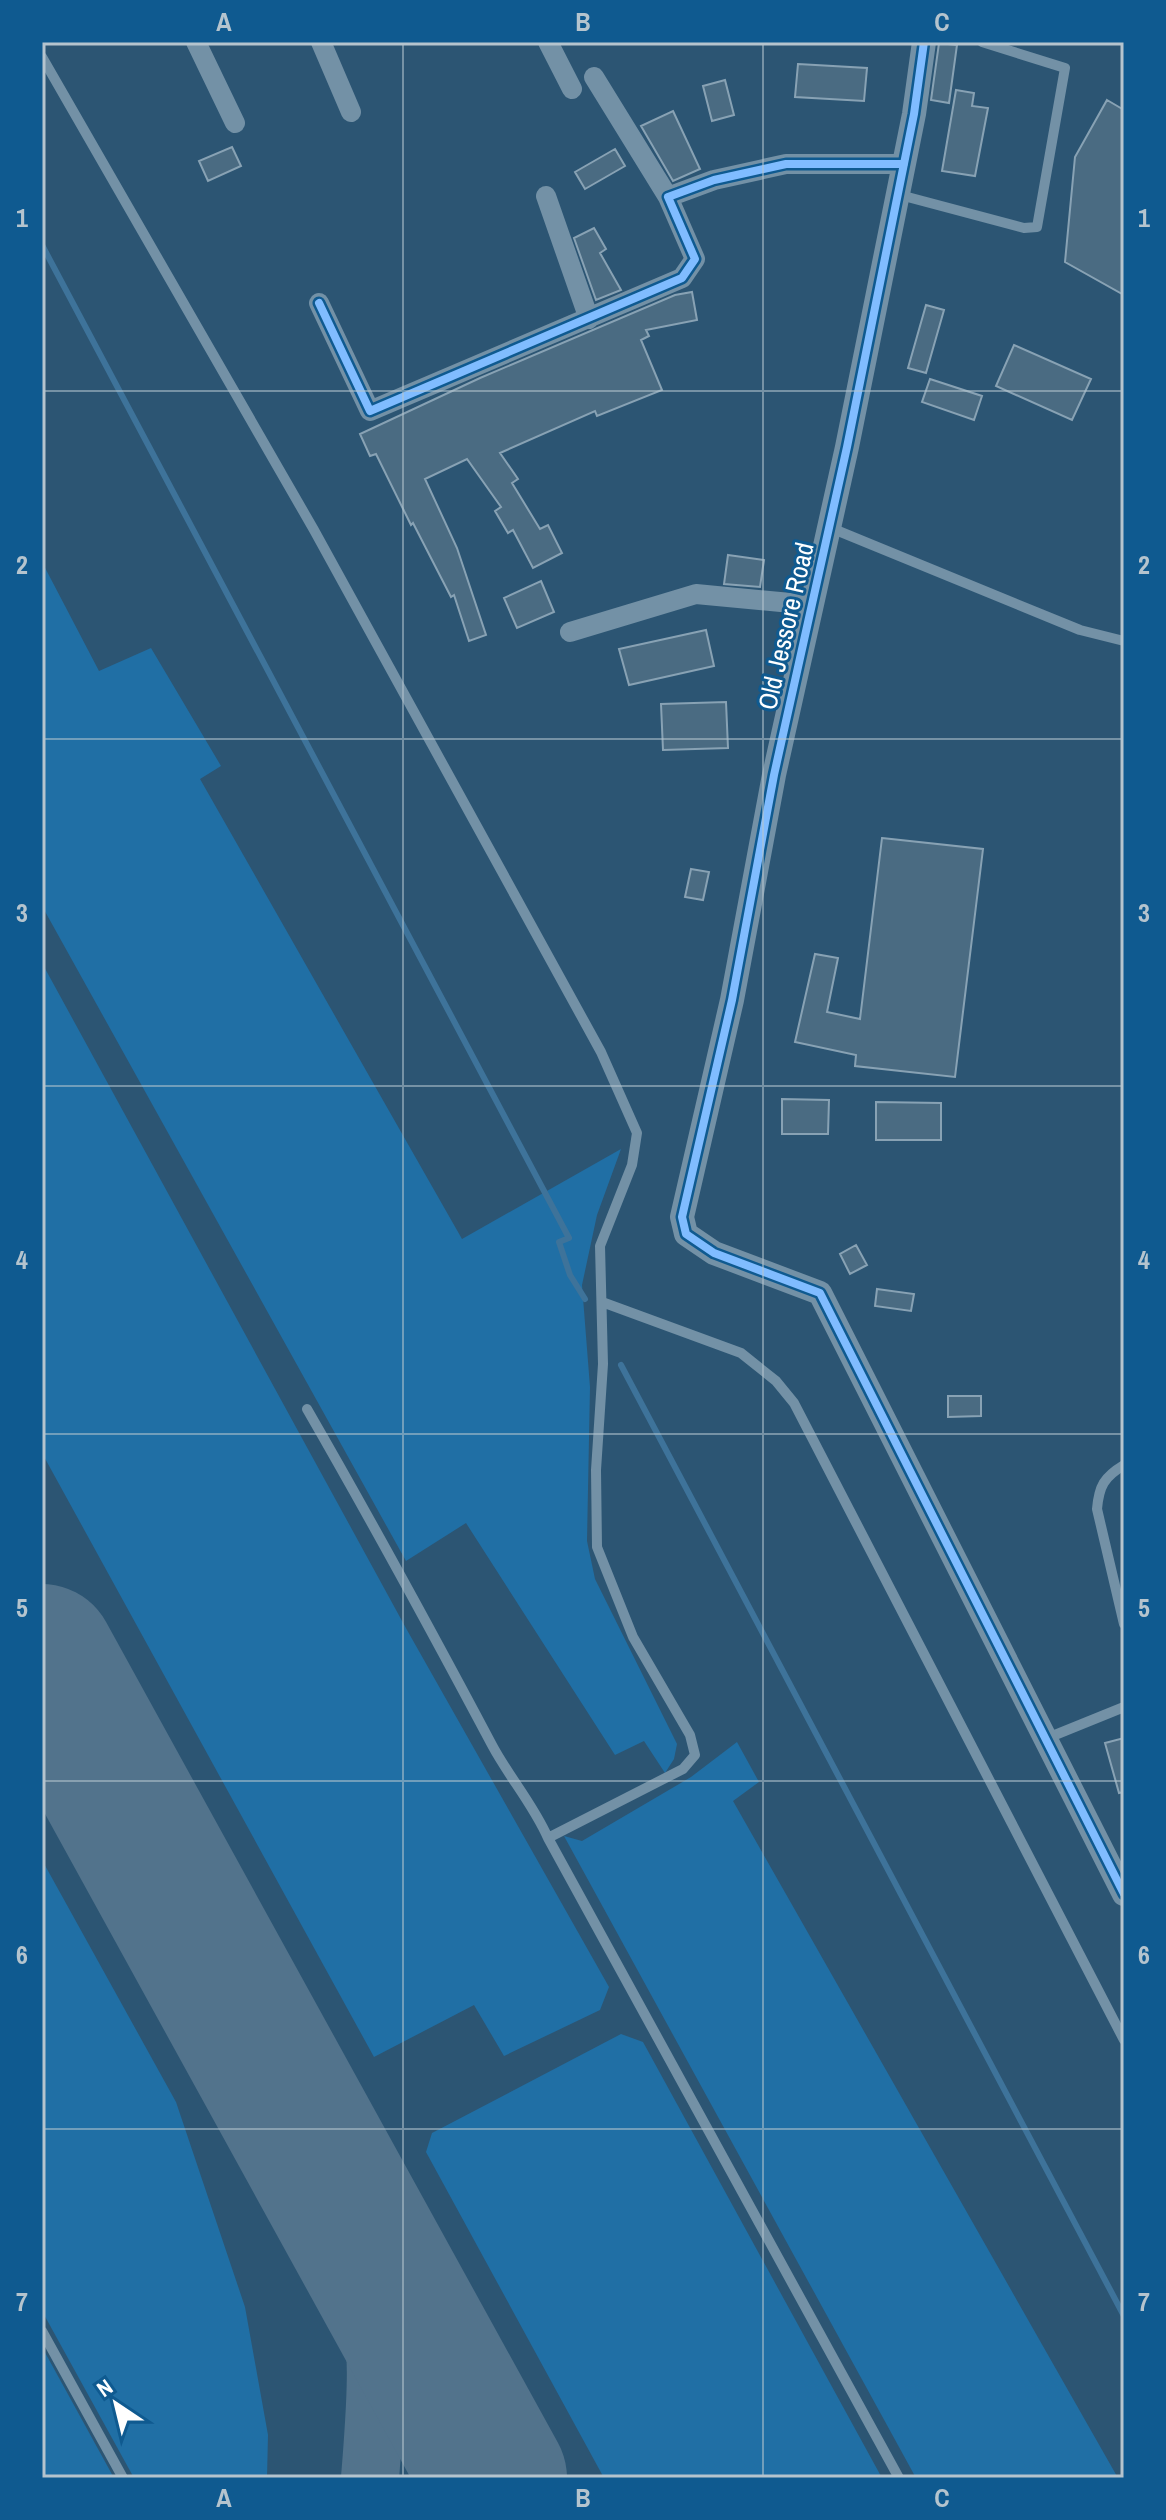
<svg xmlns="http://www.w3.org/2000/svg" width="1166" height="2520" viewBox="0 0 1166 2520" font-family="'Archivo Narrow',sans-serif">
  <rect width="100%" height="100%" fill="#2c5573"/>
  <path fill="#206fa5" d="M42,562L99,671L151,648L221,766L200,779L462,1239L621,1149L597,1215L582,1285L590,1387L587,1541L595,1579L677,1744L674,1759L665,1773L644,1741L615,1755L466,1523L406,1561L42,906Z
    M42,963L407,1630L609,1987L600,2010L504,2056L474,2005L374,2057L42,1453Z
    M737,1742L759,1782L733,1801L1118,2478H916L564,1836L582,1841L691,1777Z
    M42,1860L176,2102L245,2307L268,2435L267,2478H134L42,2311Z
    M621,2034L643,2042L882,2478H604L426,2152L432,2133Z
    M42,2347L114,2478H42Z"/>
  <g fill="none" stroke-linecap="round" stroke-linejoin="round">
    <path stroke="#3e739a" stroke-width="6" d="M42,245L569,1238L559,1242L570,1275L585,1299
      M621,1365L1124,2316"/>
    <path stroke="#52738c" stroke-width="58" d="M340,2199C349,2228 361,2258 368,2287C381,2348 375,2416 370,2478"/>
    <path stroke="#52738c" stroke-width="146" d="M42,1657L494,2478"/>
  </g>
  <path fill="#4a6b82" stroke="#88a2b4" stroke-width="2" d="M939,43L957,45L949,103L931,100Z
    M798,64L867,68L864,101L795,97Z
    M725,80L734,115L712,121L703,86Z
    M956,90L974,93L972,106L988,108L975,176L942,171Z
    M1107,100L1124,110V295L1065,262L1075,157Z
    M673,111L700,169L673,181L641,126Z
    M232,147L241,166L208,181L199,161Z
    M615,149L625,166L585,189L575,172Z
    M594,228L606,249L600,253L621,290L596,300L574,238Z
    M692,292L697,320L646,330L649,336L641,340L662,390L597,416L595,411L500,453L518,479L512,483L540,529L548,525L562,553L533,568L513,530L508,533L495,511L501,507L467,459L425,479L457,548L486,635L469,641L454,595L451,597L413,523L411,525L376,454L370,456L360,434L480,378L675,295Z
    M926,305L944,310L926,373L908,368Z
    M1014,345L1091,379L1072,420L996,386Z
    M930,379L982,396L974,420L922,402Z
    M728,555L764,560L760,587L724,584Z
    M541,581L554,612L517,628L504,598Z
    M706,630L714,666L629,685L619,649Z
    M726,702L728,748L663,750L661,704Z
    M882,838L983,849L955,1077L855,1066L856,1055L795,1042L815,954L838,958L827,1012L860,1019Z
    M691,869L709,872L703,900L685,897Z
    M782,1099L829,1100L828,1134H782Z
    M876,1102L941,1103V1140H876Z
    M856,1245L867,1265L850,1274L840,1254Z
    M877,1289L914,1294L911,1311L875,1306Z
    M948,1396H981V1416L948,1417Z
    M1124,1738V1792L1119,1793L1105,1743Z"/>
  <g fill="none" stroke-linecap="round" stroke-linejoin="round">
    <path stroke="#7391a6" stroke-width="10" d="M42,57L314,530L601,1052L637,1133L632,1165L600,1246L603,1364L596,1470L597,1547L633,1637L690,1735L695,1755L683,1769L548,1838L899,2478
      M900,195L1024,228L1037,227L1065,68L982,42
      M831,528L1080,630L1124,641
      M602,1302L741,1353L776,1381L794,1403L1124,2040
      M307,1409C371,1520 432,1632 492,1745C509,1777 533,1804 548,1838
      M1124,1465C1104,1477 1099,1486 1097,1509L1124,1624
      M1045,1739L1124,1707
      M42,2331L123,2478"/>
    <path stroke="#7391a6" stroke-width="20" d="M196,42L235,123
      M321,42L351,112
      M548,42L572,89
      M594,77L668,197
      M546,196L589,319
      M319,303L370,411L682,278L695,259L668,197L714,180L786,164H904
      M570,632L696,594L812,605"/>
    <path stroke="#7391a6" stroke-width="24" d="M924,42L914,114L847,447L774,775L732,1000L682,1217L686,1234L714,1253L820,1293L1124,1894"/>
    <defs>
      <path id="cycleway" d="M924,42L914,114L847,447L774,775L732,1000L682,1217L686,1234L714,1253L820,1293L1124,1894
        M319,303L370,411L682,278L695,259L668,197L714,180L786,164H904"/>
    </defs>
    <use href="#cycleway" stroke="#0f5a90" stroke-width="13"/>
    <use href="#cycleway" stroke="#80bcff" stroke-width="8"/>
  </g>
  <path fill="none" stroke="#b5c4ce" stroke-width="2" stroke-opacity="0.55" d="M403,42V2478M763,42V2478M42,391H1124M42,739H1124M42,1086H1124M42,1434H1124M42,1781H1124M42,2129H1124"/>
  <g text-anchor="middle" stroke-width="6" stroke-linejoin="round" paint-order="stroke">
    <g font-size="26" fill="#fff" stroke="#0f5a90">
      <text transform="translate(786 626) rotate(-77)" y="9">Old Jessore Road</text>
    </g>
  </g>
  <rect width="1166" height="2520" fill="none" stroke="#0f5a90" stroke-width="88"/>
  <g transform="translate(116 2404) rotate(325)" stroke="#0f5a90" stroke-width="6" paint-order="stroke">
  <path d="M0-6L14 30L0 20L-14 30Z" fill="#ffffff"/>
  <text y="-12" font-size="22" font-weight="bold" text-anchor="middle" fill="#ffffff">N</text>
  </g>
  <rect x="44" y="44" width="1078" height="2432" fill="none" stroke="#b5c4ce" stroke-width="3"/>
  <g font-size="26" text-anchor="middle" font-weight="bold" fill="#b5c4ce">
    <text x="224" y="31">A</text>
    <text x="583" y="31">B</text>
    <text x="942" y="31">C</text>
    <text x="22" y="227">1</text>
    <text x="1144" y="227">1</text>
    <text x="22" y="574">2</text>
    <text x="1144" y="574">2</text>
    <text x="22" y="922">3</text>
    <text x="1144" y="922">3</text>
    <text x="22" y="1269">4</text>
    <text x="1144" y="1269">4</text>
    <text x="22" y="1617">5</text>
    <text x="1144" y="1617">5</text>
    <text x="22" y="1964">6</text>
    <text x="1144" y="1964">6</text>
    <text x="22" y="2311">7</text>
    <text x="1144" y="2311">7</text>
    <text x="224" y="2507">A</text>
    <text x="583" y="2507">B</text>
    <text x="942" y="2507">C</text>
  </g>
</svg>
